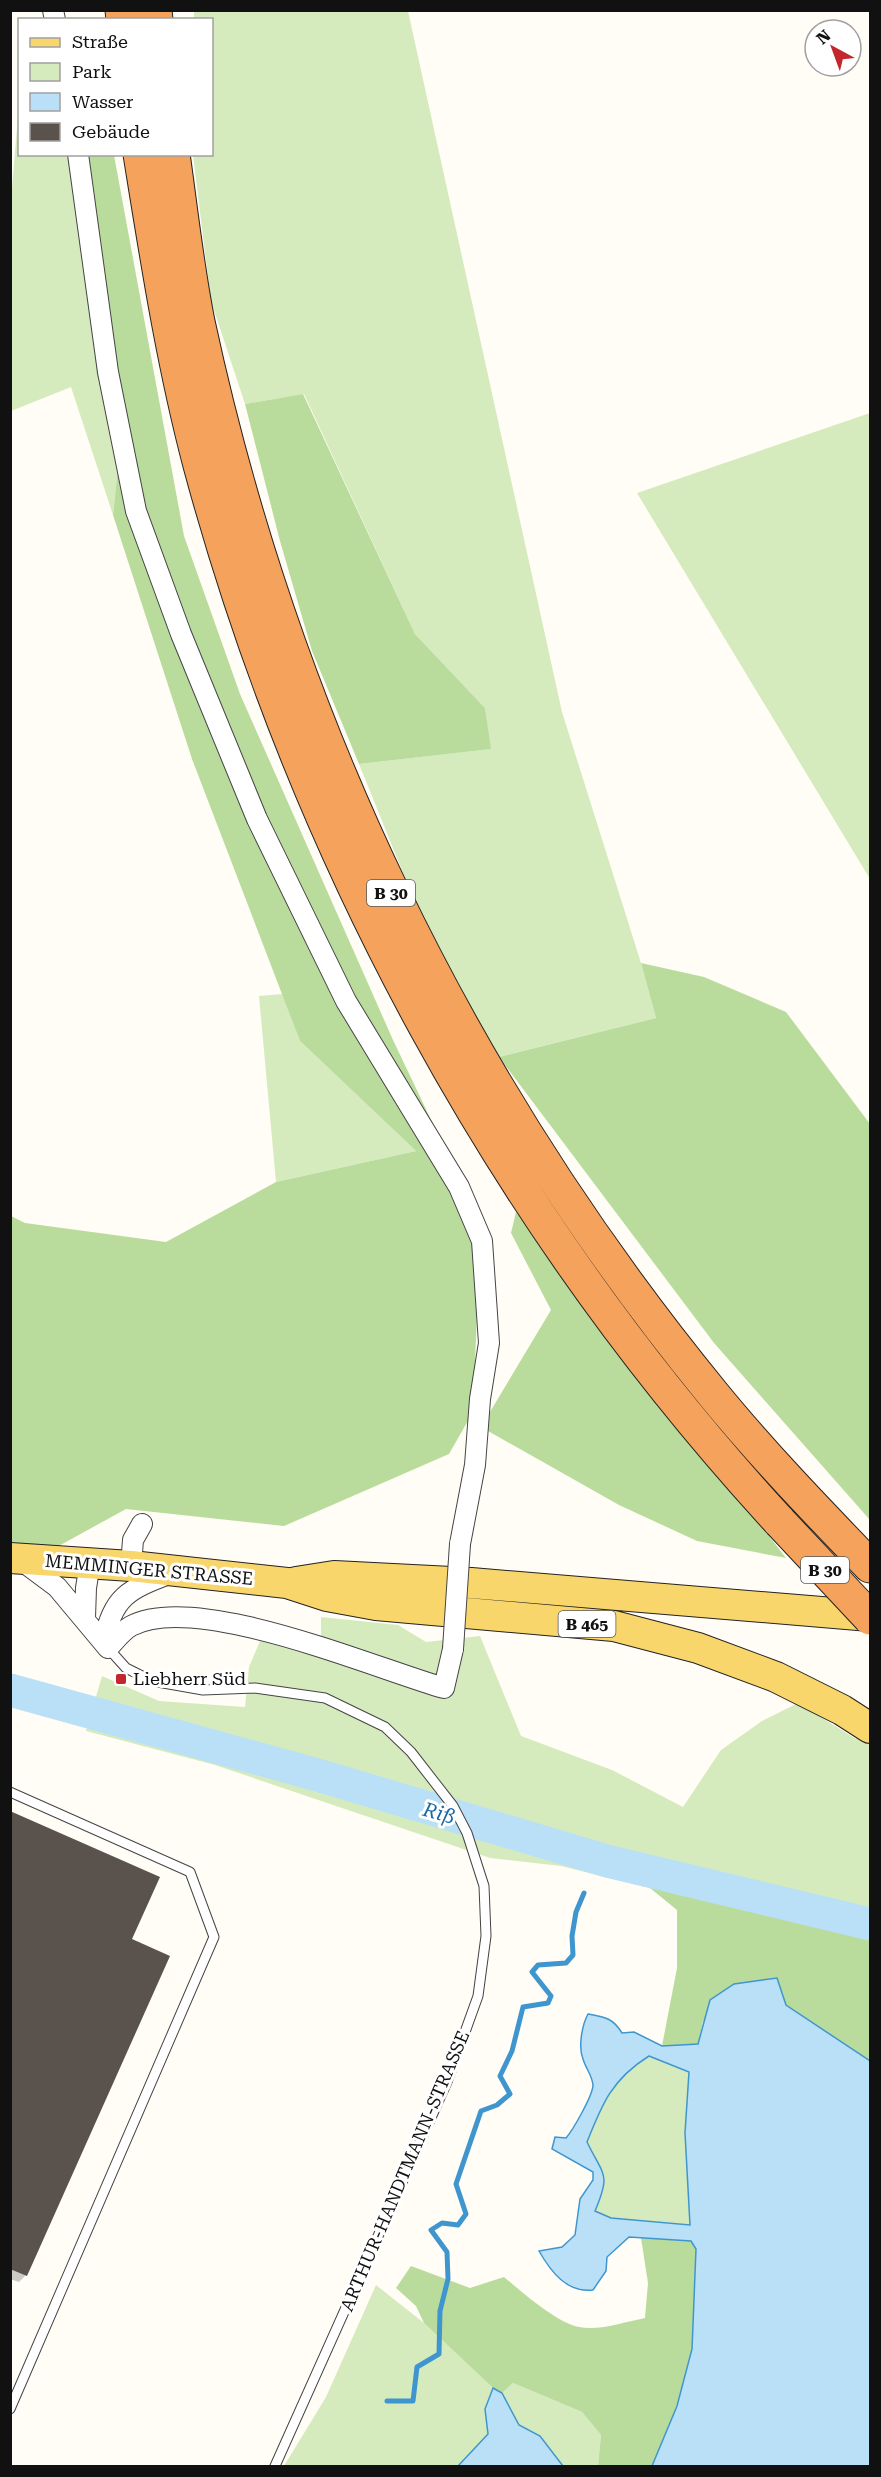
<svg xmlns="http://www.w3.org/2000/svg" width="881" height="2477" viewBox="0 0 881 2477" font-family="'Roboto Serif',serif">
  <rect width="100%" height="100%" fill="#fffdf5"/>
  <path fill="#d5ebbd" d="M194,11H408L562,712L641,963L656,1018L499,1057L420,915L359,764L490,749L485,708L415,634L304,394L245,404L211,301L193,155L212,154V20L194,19Z
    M19,104L20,154L78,155L123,419L113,515L71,387L11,411L10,212Z
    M870,413V879L637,493Z
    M283,994L300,1041L416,1151L276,1182L259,996Z
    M321,1617L398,1625L426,1642L480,1636L521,1736L612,1770L683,1807L721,1750L762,1721L798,1703L856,1739L870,1719V1911L660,1865L650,1888L561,1866L490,1858L215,1765L86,1731L102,1676L159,1701L245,1707L249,1667L260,1641L321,1658Z
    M649,2056L689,2072L685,2133L691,2225L611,2218L595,2212C611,2175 605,2176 586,2143C602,2103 612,2081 649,2056Z
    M376,2285L424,2323L493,2388L485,2409L488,2434L458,2466H284L326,2397Z
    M513,2383L582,2412L601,2435L598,2466H563L540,2436L519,2425L502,2393Z"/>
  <path fill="#b9dc9c" d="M78,155H114L184,536L240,694L393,1040L444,1147L479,1265L473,1412L449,1454L284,1526L126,1509L55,1548L11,1542V1216L25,1223L166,1242L276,1182L416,1151L300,1041L192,759L113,515L123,419L97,376Z
    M303,394L415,634L485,708L491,749L359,764L312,651L280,541L245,404Z
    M641,963L704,977L786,1012L870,1124V1520L714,1343L499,1057L656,1018Z
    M516,1212L660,1402L726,1480L786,1558L697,1541L619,1505L481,1427L551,1310L511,1233Z
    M660,1865L870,1911V2061L786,2005L703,2021L698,2044L662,2046L677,1968V1910L650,1888Z
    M641,2238L691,2241L697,2249L692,2349L677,2406L652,2466H598L601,2435L582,2412L513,2383L502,2393L493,2388L424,2323L416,2306L396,2288L411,2266L470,2288L504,2277C522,2292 557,2323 579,2327C600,2331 624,2322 645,2318L648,2283Z"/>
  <path fill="#b9e0f7" stroke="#3f96cf" stroke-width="1.5" fill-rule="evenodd" d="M777,1978L786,2005L870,2061V2466H652L677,2406L692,2349L696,2249L691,2241L629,2237L607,2257L606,2271L593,2290C567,2293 551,2272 539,2251L562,2247L575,2235L580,2199L593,2180V2172L552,2149L555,2137L566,2138C573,2130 593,2095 593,2085C592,2075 586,2069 583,2059C578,2047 582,2025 588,2014C605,2017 613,2018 622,2033L634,2032L662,2046L698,2044L710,2000L734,1984ZM649,2056L689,2072L685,2133L690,2225L611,2218L595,2211C611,2173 604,2177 587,2142C602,2104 612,2079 649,2056Z
    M493,2388L502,2393L519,2425L540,2436L563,2466H458L488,2434L485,2409Z"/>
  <path fill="#0003" d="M10,1812L130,1940L168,1956L25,2276L19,2282L10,2279Z"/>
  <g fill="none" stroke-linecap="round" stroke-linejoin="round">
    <path stroke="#3f96cf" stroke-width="5" d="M387,2401H413L417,2367L439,2354L440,2311L448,2279L447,2252L431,2230L442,2223L458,2225L466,2214L456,2184L481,2111L497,2105L510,2094L500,2076L512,2051L523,2007L548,2003L551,1996L532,1972L538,1965L566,1963L573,1955L572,1936L576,1912L584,1893"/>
    <path stroke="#b9e0f7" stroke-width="33" d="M10,1690L321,1776L607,1861L870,1924"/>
  </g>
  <path fill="#5a524d" d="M10,1811L160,1877L132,1939L170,1956L27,2276L10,2269Z"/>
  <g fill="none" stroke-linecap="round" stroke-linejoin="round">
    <defs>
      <path id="lane" d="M108,1648L126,1668L152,1681L203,1690L255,1688L325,1698L385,1727L411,1752L453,1806L467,1833L484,1886L486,1936L478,1996L447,2082L275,2466
        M10,1792L190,1872L214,1937L10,2409"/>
      <path id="street" d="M53,10L55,20
        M78,154L108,372L136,511L181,634L257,819L346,1001L459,1187L482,1241L489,1343L480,1399L475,1465L460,1544
        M22,1561L57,1587L108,1648C115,1641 122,1631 131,1626C195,1591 374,1668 444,1688L453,1649
        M131,1566L133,1540L142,1524
        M85,1618L86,1588L90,1563
        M104,1642C112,1597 129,1589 169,1574"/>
      <path id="primary" d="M10,1558L131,1566L287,1583L327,1596L376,1605L614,1626L698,1648L776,1677L842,1710L870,1728
        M296,1582L334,1576L471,1583L870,1616"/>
      <path id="highway" d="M122,10L123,20
        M155,10L156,20
        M140,154C157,259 173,363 200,465C306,858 504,1222 780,1522
        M173,154C181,210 187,267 198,322C283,718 456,1080 713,1394C762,1454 816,1510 870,1566"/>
    </defs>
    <use href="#lane" stroke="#444" stroke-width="11"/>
    <use href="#street" stroke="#444" stroke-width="22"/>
    <use href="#primary" stroke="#222" stroke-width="32"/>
    <use href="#highway" stroke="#222" stroke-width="35"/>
    <use href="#lane" stroke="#fff" stroke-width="9"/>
    <use href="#street" stroke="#fff" stroke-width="20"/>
    <use href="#primary" stroke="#f9d66b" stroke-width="30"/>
    <use href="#highway" stroke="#f5a25d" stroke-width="33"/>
    <defs>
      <path id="street-bridge" d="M453,1649L460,1544"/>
      <path id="highway-bridge" d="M780,1522L870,1618"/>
    </defs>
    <use href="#street-bridge" stroke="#444" stroke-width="22" stroke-linecap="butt"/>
    <use href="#highway-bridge" stroke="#222" stroke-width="35" stroke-linecap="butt"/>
    <use href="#street-bridge" stroke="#fff" stroke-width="20"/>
    <use href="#highway-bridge" stroke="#f5a25d" stroke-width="33"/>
  </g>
  <rect fill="#c4262e" stroke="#fff" stroke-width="2" x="115" y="1673" width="12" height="12" rx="3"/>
  <g text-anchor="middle" stroke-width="6" stroke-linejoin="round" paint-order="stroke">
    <g fill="#fff" stroke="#585858" stroke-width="1.5">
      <rect x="367" y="880" width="48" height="26" rx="4.5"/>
      <rect x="801" y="1557" width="48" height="26" rx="4.5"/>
      <rect x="558.5" y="1611" width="57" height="26" rx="4.5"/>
    </g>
    <g font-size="16" font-weight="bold" fill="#111">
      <text x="391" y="899">B 30</text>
      <text x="825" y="1576">B 30</text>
      <text x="587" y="1630">B 465</text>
    </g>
    <g font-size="18" fill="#111" stroke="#fff">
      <text transform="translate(149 1570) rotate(5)" y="6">MEMMINGER STRASSE</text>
      <text transform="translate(405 2171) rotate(-67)" y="6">ARTHUR-HANDTMANN-STRASSE</text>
    </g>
    <g font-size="18" fill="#111" stroke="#fff" text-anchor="start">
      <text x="133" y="1685">Liebherr Süd</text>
    </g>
    <g font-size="20" font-style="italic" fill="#1768a6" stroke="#fff">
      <text transform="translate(439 1813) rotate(16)" y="7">Riß</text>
    </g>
  </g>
  <rect width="881" height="2477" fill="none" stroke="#111111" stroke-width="24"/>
  <rect x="18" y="18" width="195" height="138" fill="#ffffff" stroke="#a0a0a0" stroke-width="1.5"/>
  <rect x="30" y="38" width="30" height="9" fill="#f9d66b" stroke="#a0a0a0" stroke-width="1.5"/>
  <text x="72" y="48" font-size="18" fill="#111111">Straße</text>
  <rect x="30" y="63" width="30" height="18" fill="#d5ebbd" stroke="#a0a0a0" stroke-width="1.5"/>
  <text x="72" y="78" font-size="18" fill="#111111">Park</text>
  <rect x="30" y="93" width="30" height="18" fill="#b9e0f7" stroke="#a0a0a0" stroke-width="1.5"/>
  <text x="72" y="108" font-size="18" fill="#111111">Wasser</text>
  <rect x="30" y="123" width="30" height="18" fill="#5a524d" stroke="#a0a0a0" stroke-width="1.5"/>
  <text x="72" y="138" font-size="18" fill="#111111">Gebäude</text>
  <g transform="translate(833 48) rotate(319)"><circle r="28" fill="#ffffff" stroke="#a0a0a0" stroke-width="1.5"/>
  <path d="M0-4.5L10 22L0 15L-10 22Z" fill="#c4262e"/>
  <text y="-9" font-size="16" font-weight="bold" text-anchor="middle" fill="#111111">N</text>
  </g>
</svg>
